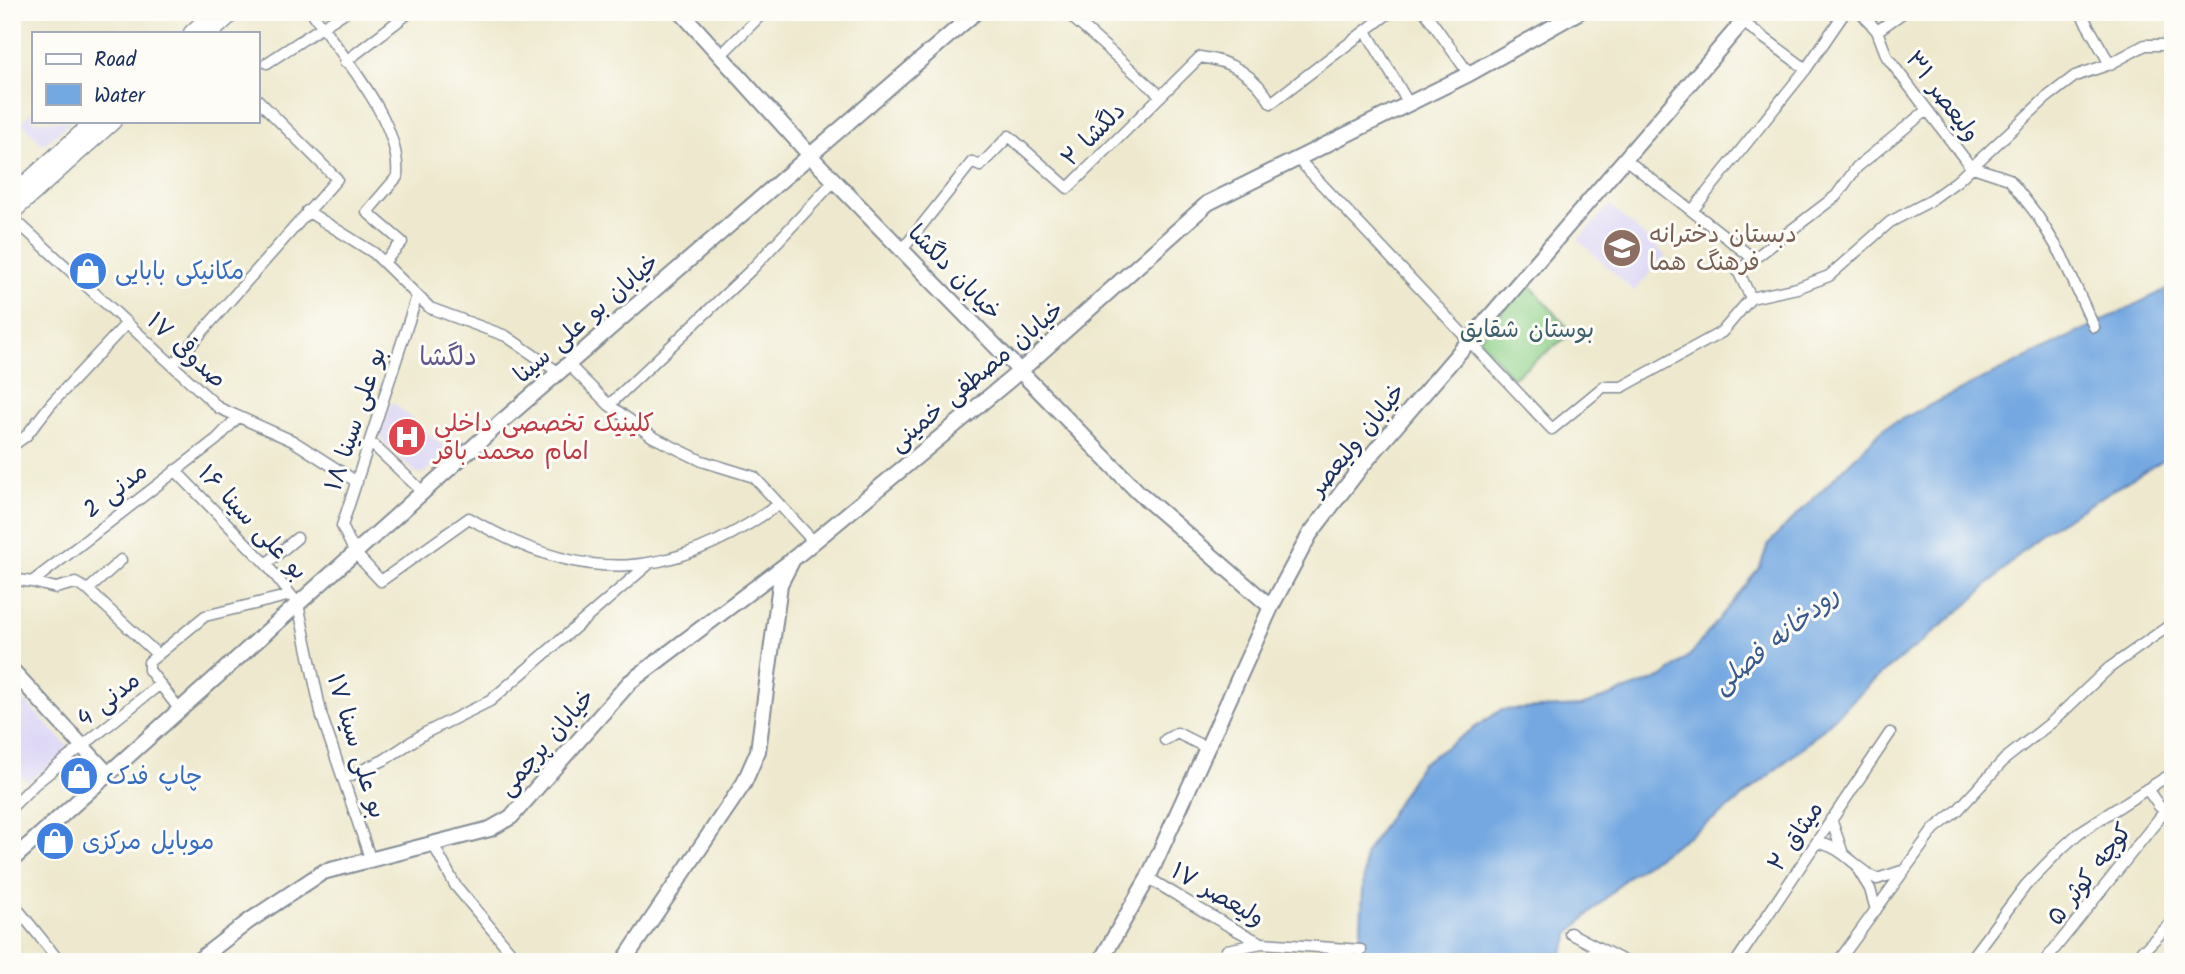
<svg xmlns="http://www.w3.org/2000/svg" width="2185" height="974" viewBox="0 0 2185 974" font-family="Kalam,'Playpen Sans Arabic',sans-serif">
  <rect width="100%" height="100%" fill="#fdfcf7"/>
  <filter id="ink" filterUnits="userSpaceOnUse"><feTurbulence type="fractalNoise" baseFrequency=".0143" numOctaves="2"/><feDisplacementMap in="SourceGraphic" scale="14" xChannelSelector="R" yChannelSelector="G"/><feConvolveMatrix kernelMatrix="1 2 1 2 8 2 1 2 1" color-interpolation-filters="sRGB"/></filter>
  <filter id="wash" filterUnits="userSpaceOnUse"><feTurbulence type="fractalNoise" baseFrequency=".00686" numOctaves="4" result="noise"/><feDisplacementMap in="SourceGraphic" scale="28" xChannelSelector="R" yChannelSelector="G"/><feGaussianBlur stdDeviation="1.57" result="paint"/><feColorMatrix in="noise" values="0 0 0 0 0 0 0 0 0 0 0 0 0 0 0 0 0 1.4 0 .05"/><feComposite in="paint" operator="in"/></filter>
  <g filter="url(#wash)">
    <rect width="100%" height="100%" fill="#eee9ce"/>
    <path fill="#dcd6f6" d="M33,110V121H71L43,145L22,122Z
      M1610,205L1666,256L1634,291L1578,240Z
      M392,402L449,451L424,473L417,474L382,440L381,434Z
      M25,701L67,745L68,751L27,782L12,762V712Z"/>
    <path fill="#8ed088" stroke="#548073" stroke-width="2" d="M1527,282L1572,333L1512,378L1479,339Z"/>
    <path fill="#74a8e1" stroke="#486ca0" stroke-width="2" d="M2173,286V454L2043,532L1967,605L1872,682L1808,743L1728,809L1626,878L1570,933L1559,962H1359L1365,855L1421,764L1501,710L1581,706L1663,677L1691,654L1760,567L1768,544L1885,427Z"/>
  </g>
  <g filter="url(#ink)">
    <g fill="none" stroke-linecap="round" stroke-linejoin="round">
      <defs>
        <path id="street" d="M312,12C342,57 402,121 397,177L367,212L402,242L384,262
          M1066,12L1161,96
          M1425,12L1469,74
          M1861,12L1877,31L1887,57L1970,166L2009,179L2037,215L2061,254L2094,327
          M2080,12L2110,64
          M1744,23L1806,69
          M1366,31L1409,104
          M1877,31L1904,12
          M720,56L764,12
          M345,62L410,12
          M267,63L345,12
          M1298,159L1552,429L1603,387H1622L1722,332L1751,298L1738,271L1836,196L1857,167L1927,110
          M1625,159L1754,259
          M307,211L374,253L430,308L506,336L558,372
          M1692,211L1806,69L1845,12
          M12,217L219,408L293,441L357,482
          M902,250L972,162L980,166L1009,136L1068,188L1200,57C1232,61 1255,75 1271,103L1390,12
          M417,296L342,526L355,553L381,581L469,518C583,586 672,581 779,504
          M1751,298L1797,288L1829,276L1890,222L1928,202L1957,181L2046,98L2075,76L2110,64L2145,45H2173
          M568,364L609,405L653,437L702,461L754,477L814,542
          M173,365L337,179L257,99
          M609,405L751,270L834,181
          M370,442L423,492
          M12,446L26,436L51,404L127,323
          M175,470L266,564L298,604L322,717L370,858
          M266,564L297,538
          M12,579L32,582L217,439L237,418
          M32,582L56,588L75,583L88,590L158,655
          M88,590L121,560
          M180,710L149,670V662L205,616L291,595
          M1165,740L1177,733L1207,748
          M343,779L384,760L425,733L490,701L650,563
          M2147,789L2173,773
          M12,807L35,784L160,684
          M1831,819L1842,851
          M432,842L455,885L519,962
          M1816,843C1840,844 1855,868 1877,879L1905,870
          M1859,871L1870,889L1876,910
          M1148,878C1186,900 1223,925 1262,943L1227,950L1221,962
          M12,902L60,962
          M1570,933L1626,962
          M1262,943L1361,950
          M2142,950L2155,962
          M1591,962L1594,946
          M1736,962L1890,733
          M1838,962L1934,829L1958,810L2005,759L2052,722L2109,668L2173,623
          M1968,962L2026,885L2061,849L2080,832L2147,789L2159,806L2173,817
          M2044,962L2165,811
          M2132,962L2173,921"/>
        <path id="secondary" d="M681,12L817,163L1138,492L1271,607
          M12,670L108,774
          M12,860L500,423L976,12
          M196,962L249,921L323,872L490,829L511,817L630,682L788,563
          M623,962L744,783L758,751L780,584L793,559L1019,372L1208,203L1469,74L1579,12
          M1100,962L1148,878L1271,607L1310,534L1361,467L1751,12"/>
        <path id="primary" d="M192,33L215,12
          M210,33L233,12
          M12,196L95,121
          M12,212L113,121"/>
      </defs>
      <use href="#street" stroke="#848c96" stroke-width="13"/>
      <use href="#secondary" stroke="#848c96" stroke-width="18"/>
      <use href="#primary" stroke="#848c96" stroke-width="19"/>
      <use href="#street" stroke="#fff" stroke-width="10"/>
      <use href="#secondary" stroke="#fff" stroke-width="14"/>
      <use href="#primary" stroke="#fff" stroke-width="16"/>
    </g>
  </g>
  <defs>
    <symbol id="school-disc" viewBox="-11 -11 22 22"><circle r="9.5" fill="#8d6e63" stroke="#fdfcf7"/><path d="M0-5L7-2L0 1L-7-2ZM-4 1L0 2.5L4 1V4Q0 6-4 4Z" fill="#fff"/></symbol>
    <symbol id="shop-disc" viewBox="-11 -11 22 22"><circle r="9.5" fill="#3f7fe0" stroke="#fdfcf7"/><path d="M-5-2.5h2.3a2.7 3.5 0 0 1 5.4 0H5L5.5 6h-11ZM-1.5-2.5h3a1.5 2.3 0 0 0-3 0Z" fill="#fff"/></symbol>
    <symbol id="hospital-disc" viewBox="-11 -11 22 22"><circle r="9.5" fill="#e0444e" stroke="#fdfcf7"/><path d="M-5-5h3v3.5h4V-5h3V5h-3V1.5h-4V5h-3Z" fill="#fff"/></symbol>
  </defs>
  <g fill-rule="evenodd">
    <use href="#school-disc" x="1600" y="226" width="44" height="44"/>
    <use href="#shop-disc" x="66" y="249" width="44" height="44"/>
    <use href="#hospital-disc" x="385" y="415" width="44" height="44"/>
    <use href="#shop-disc" x="57" y="754" width="44" height="44"/>
    <use href="#shop-disc" x="33" y="819" width="44" height="44"/>
  </g>
  <g text-anchor="middle" stroke-width="6" stroke-linejoin="round" paint-order="stroke">
    <g font-size="24" fill="#1b2f5e" stroke="#fdfcf7">
      <text transform="translate(1943 96) rotate(53)" y="8">ولیعصر ۳۱</text>
      <text transform="translate(1093 134) rotate(-45)" y="8">دلگشا ۲</text>
      <text transform="translate(955 272) rotate(46)" y="8">خیابان دلگشا</text>
      <text transform="translate(586 318) rotate(-41)" y="8">خیابان بو علی سینا</text>
      <text transform="translate(187 350) rotate(43)" y="8">صدوقی ۱۷</text>
      <text transform="translate(976 376) rotate(-40)" y="8">خیابان مصطفی خمینی</text>
      <text transform="translate(355 419) rotate(-72)" y="8">بو علی سینا ۱۸</text>
      <text transform="translate(1357 439) rotate(-51)" y="8">خیابان ولیعصر</text>
      <text transform="translate(115 490) rotate(-38)" y="8">مدنی 2</text>
      <text transform="translate(253 522) rotate(47)" y="8">بو علی سینا ۱۶</text>
      <text transform="translate(108 699) rotate(-39)" y="8">مدنی 4</text>
      <text transform="translate(546 742) rotate(-49)" y="8">خیابان پرچمی</text>
      <text transform="translate(357 746) rotate(73)" y="8">بو علی سینا ۱۷</text>
      <text transform="translate(1795 836) rotate(-56)" y="8">میثاق ۲</text>
      <text transform="translate(2089 874) rotate(-52)" y="8">کوچه کوثر ۵</text>
      <text transform="translate(1218 894) rotate(30)" y="8">ولیعصر ۱۷</text>
    </g>
    <g font-size="24" fill="#785e54" stroke="#fdfcf7" text-anchor="start">
      <text x="1649" y="242">دبستان دخترانه<tspan x="1649" dy="28">فرهنگ هما</tspan></text>
    </g>
    <g font-size="24" fill="#366cbe" stroke="#fdfcf7" text-anchor="start">
      <text x="115" y="279">مکانیکی بابایی</text>
      <text x="106" y="784">چاپ فدک</text>
      <text x="82" y="849">موبایل مرکزی</text>
    </g>
    <g font-size="24" fill="#3e5f6b" stroke="#fdfcf7">
      <text x="1527" y="337">بوستان شقایق</text>
    </g>
    <g font-size="24" fill="#be3a42" stroke="#fdfcf7" text-anchor="start">
      <text x="434" y="431">کلینیک تخصصی داخلی<tspan x="434" dy="28">امام محمد باقر</tspan></text>
    </g>
    <g font-size="26" fill="#5f5689" stroke="#fdfcf7">
      <text x="448" y="365">دلگشا</text>
    </g>
    <g font-size="26" font-style="italic" fill="#3a598c" stroke="#fdfcf7">
      <text transform="translate(1775 639) rotate(-39)" y="9">رودخانه فصلی</text>
    </g>
  </g>
  <rect width="2185" height="974" fill="none" stroke="#fdfcf7" stroke-width="42"/>
  <rect x="32" y="32" width="228" height="91" fill="#fdfcf7" stroke="#a3aaba" stroke-width="2"/>
  <rect x="46" y="54" width="35" height="10" fill="#ffffff" stroke="#a3aaba" stroke-width="2"/>
  <text x="94" y="66" font-size="21" fill="#1b2f5e">Road</text>
  <rect x="46" y="84" width="35" height="21" fill="#74a8e1" stroke="#a3aaba" stroke-width="2"/>
  <text x="94" y="102" font-size="21" fill="#1b2f5e">Water</text>
</svg>
